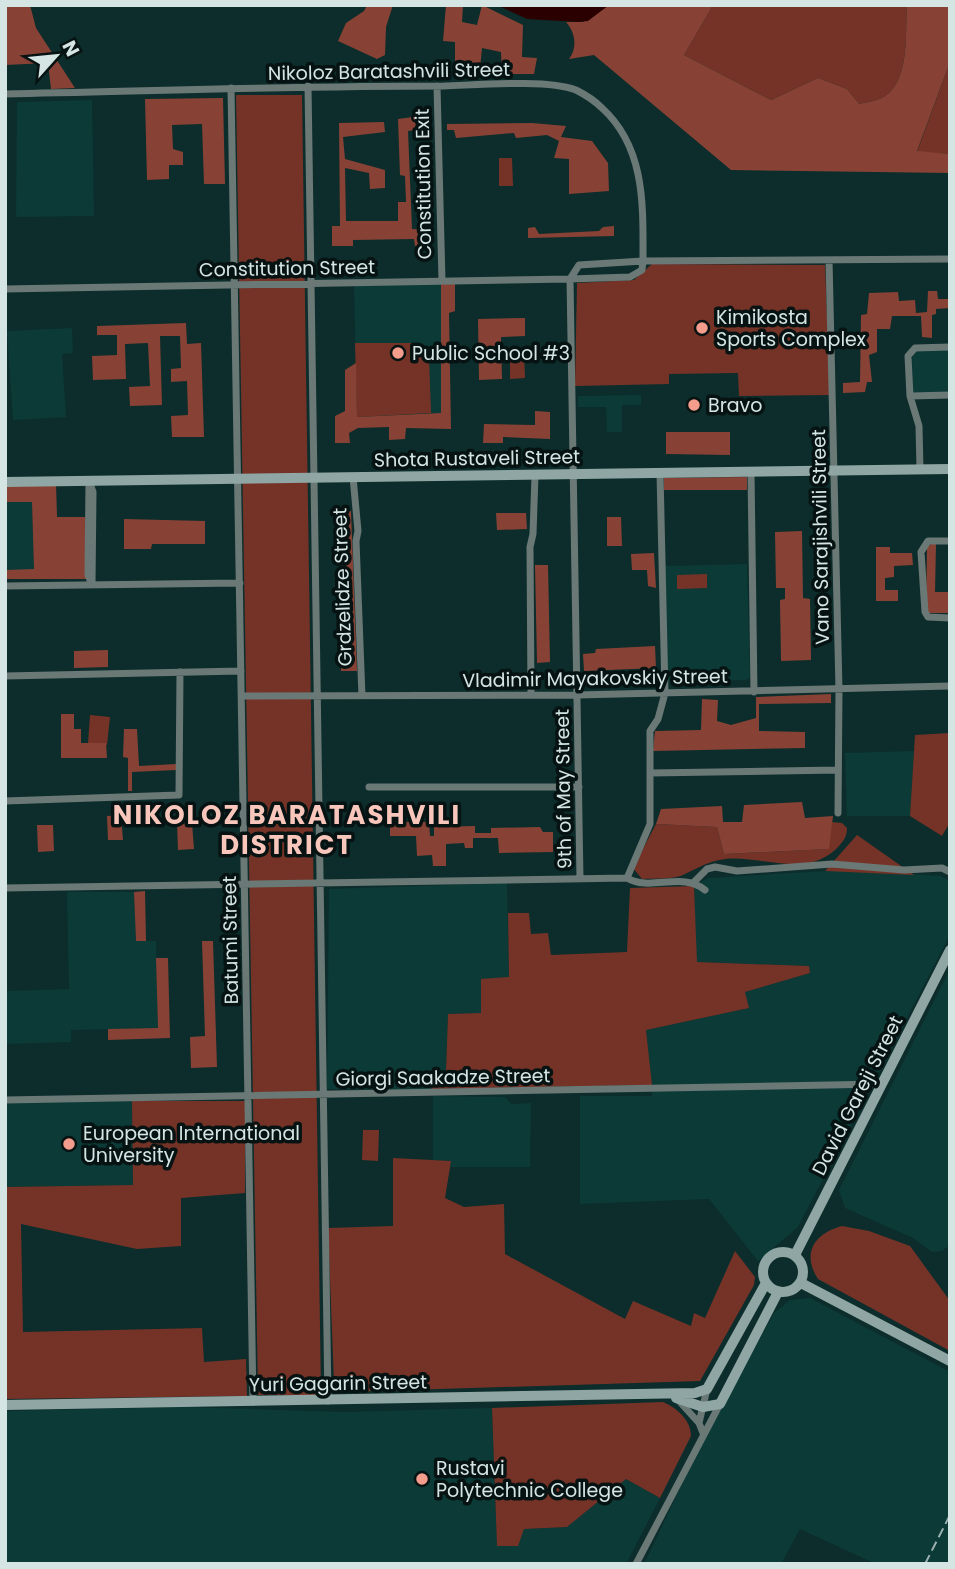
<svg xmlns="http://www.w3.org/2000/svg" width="955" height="1569" viewBox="0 0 955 1569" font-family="Poppins,sans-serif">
  <rect width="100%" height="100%" fill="#0c2d2b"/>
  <path fill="#0b3a37" d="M92,100L94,216L16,217L17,102Z
    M441,284V413L357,417L354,285Z
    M72,328L73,353L62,354L66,417L13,420L7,331Z
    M950,350V393L913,392L912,358L917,351Z
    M641,395V405H622V432H607L606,407H578V396Z
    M32,501L34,570H5V502Z
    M747,564L750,678L745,680L669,682L666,677L665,566Z
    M914,751L910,816H847L845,753Z
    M843,870L941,876L950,881V935L798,1227L758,1261L709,1199L580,1204V1096H652L646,1030L749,1008L745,992L810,973L808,966L696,962L694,886L708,878Z
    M507,883L509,977L482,1013L448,1014L446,1072L431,1089H327L329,889Z
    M67,892H134L136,941H156L158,1028L71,1030V1042L5,1044V991L69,989Z
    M950,969V1245L942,1251L932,1252L913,1238L845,1208L839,1190Z
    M433,1096L505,1097L511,1104L531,1103L530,1167H450L451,1161L433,1160Z
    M132,1101L133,1185L5,1187V1103Z
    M810,1298L950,1372V1564H876L800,1529L781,1564H644L696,1455L774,1313L790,1300Z
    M185,1407L345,1412L492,1408L497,1546L524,1529L567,1527L626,1479L660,1498L626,1564H5V1411Z"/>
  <path fill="#753327" d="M713,5L907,6C905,32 910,80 885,96C878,101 867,102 859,104L847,89L818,78L771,100L684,55Z
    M950,62V154L917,152Z
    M236,95H302L321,1395H258Z
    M499,158H512L513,186H499Z
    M652,264L825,265L830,395L739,396L738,373L669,374V384L575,386L577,283L634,280Z
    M355,343H411V357H429L431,413L357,417Z
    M524,351L525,378L510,379V352Z
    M707,574V588L677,589V575Z
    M90,715L110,717L107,745L88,743Z
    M950,733V822L942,836L910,816L915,735Z
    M832,822L842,823L847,828C847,838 842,843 835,850C804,878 760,855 725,859C710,861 697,868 685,874C674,880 654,878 642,879L633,868L656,824L717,827L724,854L828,849Z
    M857,835L914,875L825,871Z
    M694,886L697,962L809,966L810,973L745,992L749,1008L646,1030L652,1085L431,1089L446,1072L448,1014L481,1013V979L509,977L508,913H529L531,934L548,933L551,955L627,952L630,888Z
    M132,1101H245V1193L181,1198V1246L137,1249L21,1224L23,1332L202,1328L204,1362L246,1359L247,1396L5,1399V1187L133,1185Z
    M363,1130H379L378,1161L362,1160Z
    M393,1158L451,1161L445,1198L464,1207L504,1204L505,1254L625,1319L633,1301L691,1326L694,1313L705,1318L735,1251L755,1277L754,1285L700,1381L344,1392L334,1383L328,1228L393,1226Z
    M842,1226L869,1231L910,1246L950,1301V1351L818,1279C801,1253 815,1233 842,1226Z
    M663,1402C677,1408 691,1420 691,1436L660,1498L626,1479L567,1527L524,1529L518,1546H497L492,1408Z"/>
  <path fill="#884235" d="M5,5H30L36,28L75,88L51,89L48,63L5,65Z
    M367,5H393L386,27L385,55L377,59L338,41L346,23L364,11Z
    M446,5H463L462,22L477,25L482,5L523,25L522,57L537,58L534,74H502L501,52L482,48L480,69L455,66V42L443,41Z
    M609,5H713L684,55L771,100L818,78L847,89L859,104C867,102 878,101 885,96C910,80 905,32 907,7L891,5H950V62L917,151L950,154V173L731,170L594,55L569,59C578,47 575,32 566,22H583Z
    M223,98L225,184H204L202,124L172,125L173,149L183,152V165H169V179L147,180L145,99Z
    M420,116L421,129L408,131L412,229L431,230L432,246H415L414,239L353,240V246H332V226H340L339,123L384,122L385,132L343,137L345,159L385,170V188L370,189L369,173L345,168L346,221H398V202H406L405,176L400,175L398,119Z
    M532,123L566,126L561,137L592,141L608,163L609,191L569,194V159L554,158L559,141L547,135L516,138L514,133L456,138L454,130H447V124Z
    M614,226V236L528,238V228L535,227L539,234L599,231L603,227Z
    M441,284H455V311L449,313L451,429L406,428L405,439L389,440V427L358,428L349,433L350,443H335V416L345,411V370L356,363L357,417L441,413Z
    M928,291H937L938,299H950V308L936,309V314L932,315V338L922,337L921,316H892L890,329H877V352L869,355L872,382H867L865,392L843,393V383L860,382L861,315L867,314L869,293L898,292L899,301L915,300L916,313L927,312Z
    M525,318V336L501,337L502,379L479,380L478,319Z
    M186,323L187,344L201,343L204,437H172L171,416L188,415L187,381L171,382V369L181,368L180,336H160L162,405L130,406L129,387L150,386L148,343L125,344L126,379L93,380L92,356L117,355V335H97V326Z
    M535,411L550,412V439L503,437V443H483L484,424L535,425Z
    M666,432H730V455L666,454Z
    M747,477V490H664V478Z
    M56,483L57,517H85L86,579H5V570L34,569L32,502H5V484Z
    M338,511H351L357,671H341L340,645L349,644L344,527H338Z
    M496,513H526L527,529L497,530Z
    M607,517H621L622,546H607Z
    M124,519L205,521V544H152L151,549H124Z
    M802,531L803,598L810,599L811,660L781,661L780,600L785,599V588H776L775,532Z
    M931,544H936L935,592H950V613H929L926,608L927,548Z
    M876,547H890V553H912L913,565L894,566V577L885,578V590H898V601H876Z
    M654,553L656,588L648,586L647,570H632L631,554Z
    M535,565H548L550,662L537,663Z
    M655,646L656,668L584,671L583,654L595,653L596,649Z
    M108,650V667L74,668V651Z
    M831,694V703L759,704V731L805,732V748L653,751L655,731L701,730L702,699L718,700L717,721L731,725L756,718V697Z
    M61,714H74V729H81V743H106L107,758H61Z
    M124,729H137L139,766L176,764V770L132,772V791H128V758L123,757Z
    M802,802L805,818L833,816L829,849L724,854L717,827L656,824L661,809L722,806L723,822H742L744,805Z
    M121,815L123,840H108L107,816Z
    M390,822H429L430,836H434V827L475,826V833H491V828L540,827L543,832H553V852L499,853L498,838H473V848H465L464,843L446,844V866H433L432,855L417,856L416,836H390Z
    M192,823L194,849L178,850L177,824Z
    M53,825L54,851L38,852L37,825Z
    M145,891L146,941H136L134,892Z
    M202,941H213L217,1067L191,1068L190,1037L205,1036Z
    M156,958H168L170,1038L108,1040V1029L158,1028Z"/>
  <path fill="#2b0000" d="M497,5H609L588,21L578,22L527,19Z"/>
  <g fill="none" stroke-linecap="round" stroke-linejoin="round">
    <path stroke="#6a7876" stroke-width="7" d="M308,86L328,1401
      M437,86L442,281
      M231,88L253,1402
      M5,94C152,91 298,86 444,86C477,85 548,79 576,90C584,94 596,102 602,108C646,148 643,207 643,261L642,270L630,277L570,279L579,265L643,261L950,259
      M829,260L839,690L838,813
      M5,289L570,279L580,879
      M910,396L950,395
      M920,469L919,426L910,396L908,356L915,348L950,347
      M751,472L754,692
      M353,477L358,531L356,541L362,696
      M89,481L93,492L92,585L88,575Z
      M950,541H928L921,552L925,612L928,617L950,618
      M5,586L240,583
      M5,676L241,671
      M531,695L530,547L533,534L535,475
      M242,696L577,695L950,686
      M650,773L838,770
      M369,787H579
      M5,801L179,795L180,672
      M627,878L650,824V731L658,719L665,693L660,473
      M694,882L707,869L715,867L737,871L832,864L904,870L942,868L950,872
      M5,888L627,878C650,892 683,871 705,890
      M5,1100L882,1084
      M680,1402L699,1423
      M703,1433L699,1423L707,1389
      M636,1564L720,1404"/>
    <path stroke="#8fa6a4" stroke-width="10" d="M5,482L950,469
      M763 1272a20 20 0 1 1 40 0a20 20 0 1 1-40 0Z
      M795,1255L950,950
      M801,1283L950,1361
      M676,1398L703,1407L720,1404L778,1292
      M5,1405L695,1393L707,1389L766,1283"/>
    <path stroke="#9bb1b0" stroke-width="2" stroke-dasharray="10 5" stroke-linecap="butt" d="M925,1564L950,1515"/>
  </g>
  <g fill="#f49d8c" stroke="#061312" stroke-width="2.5">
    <circle cx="702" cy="328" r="7"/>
    <circle cx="398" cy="353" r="7"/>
    <circle cx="694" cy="405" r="7"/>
    <circle cx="69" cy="1144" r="7"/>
    <circle cx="422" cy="1479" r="7"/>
  </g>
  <g text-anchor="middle" stroke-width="7" stroke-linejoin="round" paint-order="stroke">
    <g font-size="19" fill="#d4e5e4" stroke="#061312">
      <text transform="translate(389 71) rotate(-1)" y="7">Nikoloz Baratashvili Street</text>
      <text transform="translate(423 184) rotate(-91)" y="7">Constitution Exit</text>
      <text transform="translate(287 268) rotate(-1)" y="7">Constitution Street</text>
      <text transform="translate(477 458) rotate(-1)" y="7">Shota Rustaveli Street</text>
      <text transform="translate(820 537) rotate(-91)" y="7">Vano Sarajishvili Street</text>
      <text transform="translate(342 587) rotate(-92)" y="7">Grdzelidze Street</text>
      <text transform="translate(595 678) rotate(-1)" y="7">Vladimir Mayakovskiy Street</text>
      <text transform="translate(563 789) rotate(-91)" y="7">9th of May Street</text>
      <text transform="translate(230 940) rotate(-91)" y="7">Batumi Street</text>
      <text transform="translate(443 1077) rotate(-1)" y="7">Giorgi Saakadze Street</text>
      <text transform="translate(857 1095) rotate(-63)" y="7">David Gareji Street</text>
      <text transform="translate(338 1383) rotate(-1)" y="7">Yuri Gagarin Street</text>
    </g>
    <g font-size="19" fill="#d4e5e4" stroke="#061312" text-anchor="start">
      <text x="716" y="324">Kimikosta<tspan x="716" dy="22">Sports Complex</tspan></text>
      <text x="412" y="360">Public School #3</text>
      <text x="708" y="412">Bravo</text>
      <text x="83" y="1140">European International<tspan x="83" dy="22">University</tspan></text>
      <text x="436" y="1475">Rustavi<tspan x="436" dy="22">Polytechnic College</tspan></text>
    </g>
    <g font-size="26" font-weight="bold" letter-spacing="2" fill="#f9c6bc" stroke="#061312">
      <text x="287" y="824">NIKOLOZ BARATASHVILI<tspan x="287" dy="30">DISTRICT</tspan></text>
    </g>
  </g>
  <rect width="955" height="1569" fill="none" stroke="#d4e5e4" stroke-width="14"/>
  <g transform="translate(56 56) rotate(63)" stroke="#061312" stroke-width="5" paint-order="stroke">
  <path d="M0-5L12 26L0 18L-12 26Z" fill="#d4e5e4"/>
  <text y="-10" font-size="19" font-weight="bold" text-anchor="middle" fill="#d4e5e4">N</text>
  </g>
</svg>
